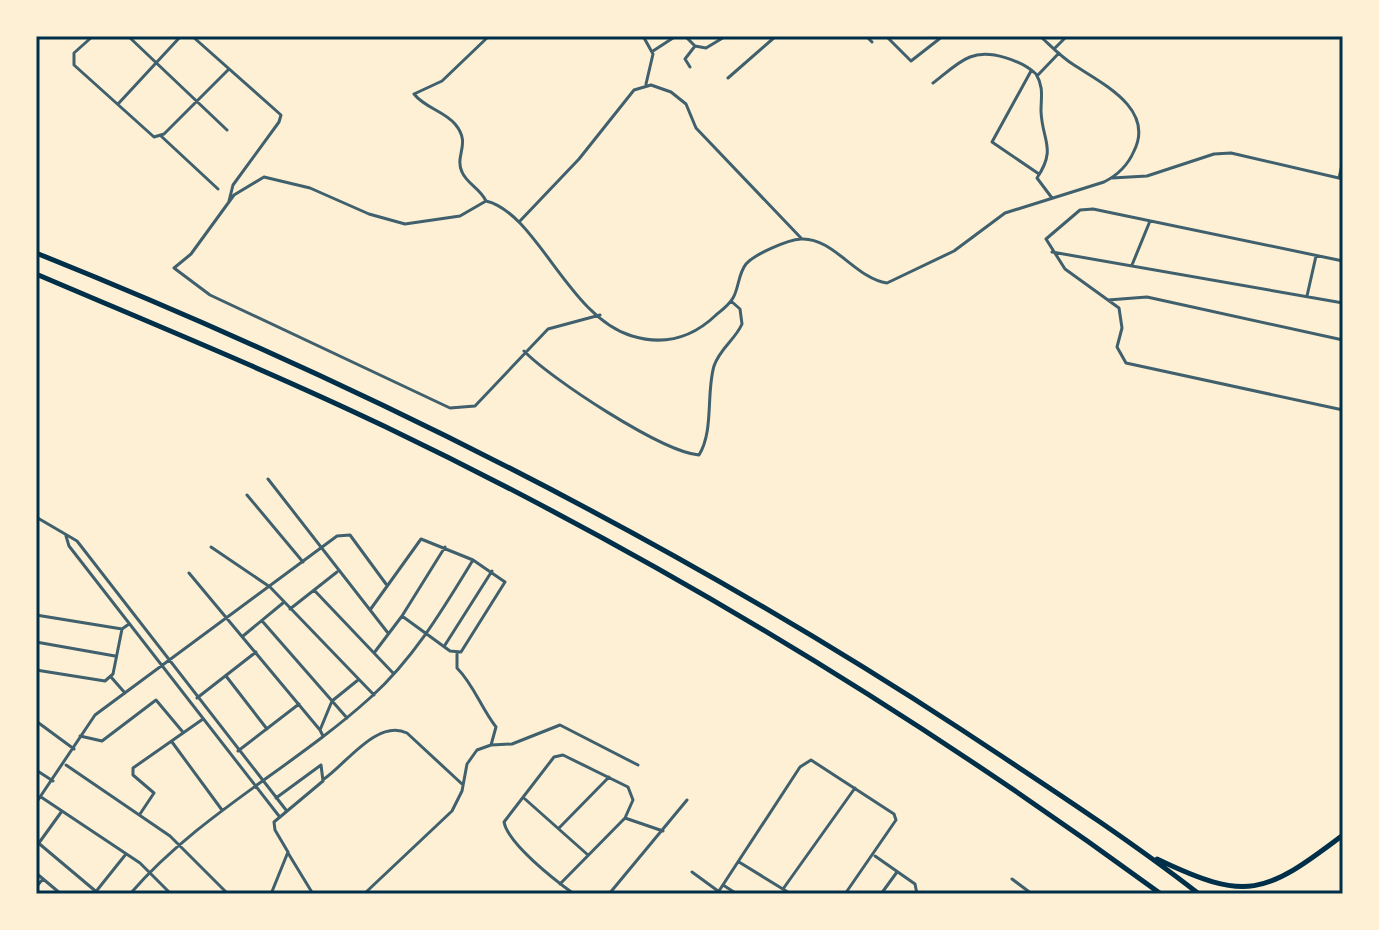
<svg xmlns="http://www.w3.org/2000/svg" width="1379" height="930" viewBox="0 0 1379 930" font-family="Ubuntu,sans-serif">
  <rect width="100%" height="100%" fill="#fdf0d5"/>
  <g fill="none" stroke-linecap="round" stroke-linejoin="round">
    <path stroke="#3f606c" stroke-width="3" d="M93,36L74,53V65L154,137L164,134L228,70
      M128,36L227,130
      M192,36L281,115L279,122L233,185L229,201
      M643,36L653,54L646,84
      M685,36L695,46
      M866,36L872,42
      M886,36L911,61L943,36
      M1054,49L1067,36
      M653,51L676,36
      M690,67L685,59L695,46L706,48L726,36
      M1031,71L992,142L1039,174
      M1037,76L1059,53
      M728,78L776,36
      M933,83C944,75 957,62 970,57C990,49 1022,61 1036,74C1044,87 1041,97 1041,111C1042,141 1057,148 1037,178L1052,198
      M118,104L181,36
      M161,136L218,189
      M1112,178L1147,176L1214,154L1231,153L1343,179
      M1339,178L1343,160
      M486,201C480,188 467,184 462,172C454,155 472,144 455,124C444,111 425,108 414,94L442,81L489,36
      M519,222L579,159L634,90L651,85L671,92L686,104L696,128L801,238
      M1052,252L1343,303
      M1343,261L1093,209L1080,210L1046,239L1065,269L1119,308L1122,328L1117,347L1126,363L1343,410
      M1132,265L1150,221
      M1307,296L1316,256
      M1108,300L1147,297L1343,340
      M600,315L548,329L475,406L450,408L210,295L174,268L191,254L234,195L264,177L310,188L369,214L405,224L460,216L486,201C537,213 568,317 632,336C665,346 692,338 716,315C722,310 729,305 733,298C739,288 738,274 746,264C755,254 787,240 801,239C833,237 856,279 887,283L954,251L1005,213L1104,182C1118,175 1128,165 1134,151C1155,109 1103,84 1074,65C1061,57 1051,46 1040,36
      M524,351C551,379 662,452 699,455C714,431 706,393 714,366C720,348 735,340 742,324L740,309L731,301
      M268,479L388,633
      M247,495L303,562
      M36,517L77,541L286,810
      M66,536L69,546L279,816
      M211,547L270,587L374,695
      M189,573L320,730
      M314,590L393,673
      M290,609L337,572
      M370,610L421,539L473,560L505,582L461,652L450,651L402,616
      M36,615L122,629L129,624
      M263,622L347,718
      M243,636L283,603
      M36,642L115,656
      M445,645L492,571
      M374,653L402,616L445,547
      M36,670L105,681L113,674L122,629
      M226,676L267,729
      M111,677L125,693
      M197,698L256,652
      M36,721L74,749
      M80,736L102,741L156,700L182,731
      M323,736L320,730L332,701L358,680
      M172,742L222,810
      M491,745L512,744L560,725L638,765
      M238,751L299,704
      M66,765L170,836L228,894
      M36,770L53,781
      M324,779C347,763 377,719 407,733L462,784
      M41,797L140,863L171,894
      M525,799L588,855
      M36,803L95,715L337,536L350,535L386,584
      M140,814L154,793L133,775V768L203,719
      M625,818L663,831
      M559,828L609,777
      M36,841L99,894
      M36,847L62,811
      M288,853L313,894
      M875,856L915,884L917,894
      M739,862L791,894
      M692,872L718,891
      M36,873L61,894
      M1012,879L1032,894
      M560,884L625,818L633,800L628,787L563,755L554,757L504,822C508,844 556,881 574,894
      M723,885L737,894
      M36,887L43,879
      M783,889L855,788
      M94,894L126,854
      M130,894C198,815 294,767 371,697C414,658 443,609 473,560
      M271,894L288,852L275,830L274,822L323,781L321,765L276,798
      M364,894L452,811L462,791L467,764L477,750L491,745L496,727C481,708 474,685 457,668V653
      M609,894L687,800
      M717,894L800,767L811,760L894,814L896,820L845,894
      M881,894L897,872"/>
    <path stroke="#003049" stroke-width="5" d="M36,253C360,383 670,539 962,730C1042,783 1123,835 1199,894
      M36,274C153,324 271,372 386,427C657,557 918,716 1161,894
      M1157,859C1247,902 1264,895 1343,835"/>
  </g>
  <rect width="1379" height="930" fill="none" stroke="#fdf0d5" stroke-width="76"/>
  <rect x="38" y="38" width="1303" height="854" fill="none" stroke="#003049" stroke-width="3"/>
</svg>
